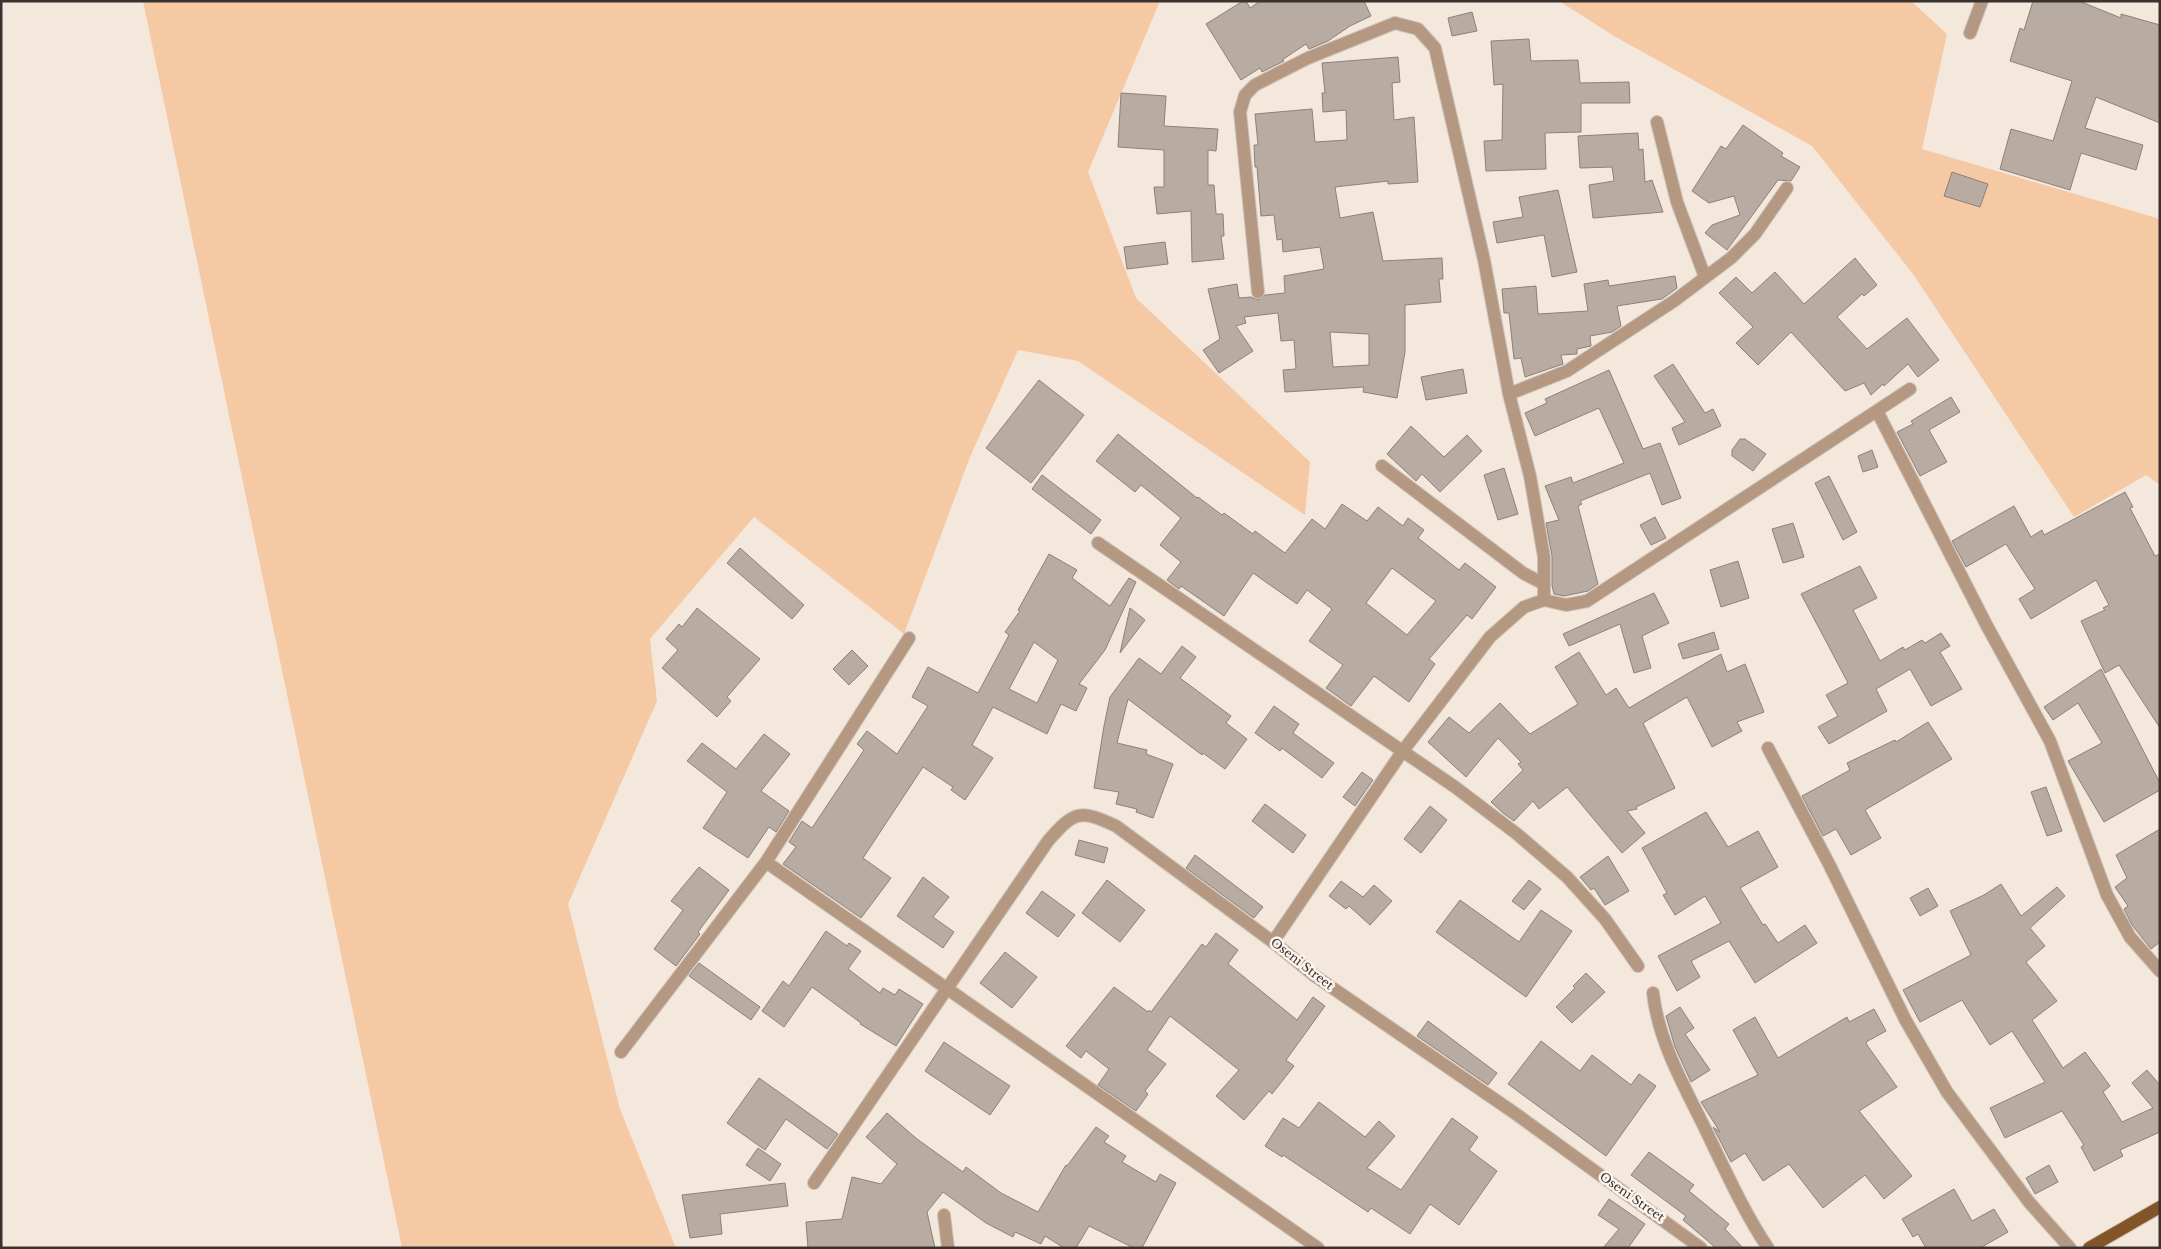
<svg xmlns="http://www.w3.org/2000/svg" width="2161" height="1249" viewBox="0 0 2161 1249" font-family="'Libre Baskerville',serif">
  <rect width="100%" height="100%" fill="#f4e7dc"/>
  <path fill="#f6c9a5" d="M143,1H1160L1088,172L1136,298L1310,462L1305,515L1078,361L1018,350L970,457L904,634L754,517L650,639L657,701L568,904L620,1109L676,1248H402Z
    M1559,1H1911L1947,34L1922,149L2160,219V485L2146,475L2074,517L1913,274L1812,146L1614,36Z"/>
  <path fill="#b8aba1" stroke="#8d8178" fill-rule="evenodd" d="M1243,1H1246L1250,8L1260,1H1364L1371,16L1350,26L1328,41L1309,49L1306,44L1282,60L1284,61L1262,72L1260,68L1241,80L1206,24Z
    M2033,1H2079L2121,18V14L2160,25V123L2096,97L2085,128L2143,145L2136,170L2081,153L2070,190L2000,169L2011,129L2053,141L2072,81L2010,61L2020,28L2024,30Z
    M1472,12L1477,31L1452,36L1448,18Z
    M1529,39L1531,61L1578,60L1580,83L1629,82L1630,103H1581V132L1545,133L1546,169L1486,171L1484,141L1502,140L1503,84L1494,85L1491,41Z
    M1398,57L1400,82L1392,83L1394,120L1414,117L1418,182L1388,184V181L1335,187L1340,218L1373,212L1383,261L1442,258L1443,279H1439L1441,302L1405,305V352L1397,398L1363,392L1364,387L1285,392L1283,370L1296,369L1294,340L1281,341L1278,313L1244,317L1246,323L1236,326L1253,351L1219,373L1203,350L1220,339L1208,289L1237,284L1239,298L1251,297L1259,300L1265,295L1285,293L1284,276L1324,269L1320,247L1283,252L1282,239L1277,240L1274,215L1261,216L1257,167H1255L1254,145H1258L1255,114L1312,109L1315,142L1347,140L1346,110L1323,112L1322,93H1325L1322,63ZM1330,332L1369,334V365L1333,367Z
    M1121,93L1166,96L1164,126L1218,129L1216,151L1208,150V185H1214L1216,214H1223L1224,236H1221L1224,259L1192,262L1191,211L1157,214L1154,187H1164V150L1118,147Z
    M1743,125L1783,153L1781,156L1800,167L1791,181L1778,180L1727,250L1705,233L1712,225L1740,215L1734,196L1709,203L1692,191L1721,146L1726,149Z
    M1638,133L1639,150L1643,149L1645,182L1652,180L1663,212L1593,218L1589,185L1614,181L1612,167L1580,168L1578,136Z
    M1952,172L1988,184L1980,207L1944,196Z
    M1558,190L1577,272L1552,277L1544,235L1497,243L1493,222L1523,217L1519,197Z
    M1165,242L1168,264L1127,269L1124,247Z
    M1855,258L1877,285L1864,296L1862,294L1837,317L1867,349L1907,318L1939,360L1918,377L1908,364L1884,386L1883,384L1871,395L1864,383L1845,391L1791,332L1758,365L1736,343L1753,327L1719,293L1736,277L1752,293L1775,272L1804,304Z
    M1675,276L1677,288L1662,299L1617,306L1621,326L1612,332L1590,336L1591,346L1577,349V354L1561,355L1563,364L1525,377L1521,358L1514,359L1509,313H1504L1502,289L1536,286L1538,314L1588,311L1584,284L1608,280L1609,286Z
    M1673,364L1705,413L1713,409L1721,426L1679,445L1672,428L1685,422L1654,376Z
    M1463,369L1467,393L1426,400L1421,377Z
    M1609,370L1643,449L1660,443L1681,498L1662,505L1650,473L1580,501L1582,504L1578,506L1598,584L1588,591L1564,596L1554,594L1552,586V556L1546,523L1559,520L1545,486L1571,477L1573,483L1624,463L1599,408L1535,436L1525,413L1547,403L1545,399Z
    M1039,380L1084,415L1031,483L986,448Z
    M1951,397L1960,412L1929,430L1947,462L1920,476L1897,432L1913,424L1911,421Z
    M1411,426L1444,457L1467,435L1482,451L1440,492L1422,474L1416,481L1387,454Z
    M1118,434L1197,498L1198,497L1222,515L1224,513L1253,534L1255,531L1285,553L1312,519L1325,529L1342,504L1367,521L1378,507L1403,526L1408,518L1424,530L1418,538L1459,570L1465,563L1496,587L1472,619L1467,615L1429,659L1435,664L1409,702L1374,676L1351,706L1326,688L1343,665L1309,641L1332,609L1307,590L1297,604L1253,573L1224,616L1181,586L1179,589L1167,580L1181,562L1160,545L1181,518L1141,485L1135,492L1096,461ZM1392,568L1436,601L1407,635L1366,603Z
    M1740,439H1745L1766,454L1753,471L1732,456V450Z
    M1872,450L1878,467L1863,472L1858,456Z
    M1504,468L1518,514L1498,520L1484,475Z
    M1042,475L1101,520L1091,534L1032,489Z
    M1829,476L1857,532L1843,540L1815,483Z
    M2125,492L2133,507L2130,508L2155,556L2160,554V728L2119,665L2105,673L2081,621L2105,610L2103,608L2109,605L2096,580L2031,619L2019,599L2035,589L2006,544L1966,567L1952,541L2014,506L2031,537L2042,530L2044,535Z
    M1655,517L1666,538L1651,545L1640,525Z
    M1793,523L1804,557L1783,563L1772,529Z
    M740,548L804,605L792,619L727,563Z
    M1049,554L1077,570L1072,578L1110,606L1129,578L1136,582L1105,650L1079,684L1087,688L1076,711L1061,704L1047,734L993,707L972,745L993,758L965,800L951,790L953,787L923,767L863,858L891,878L861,918L783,864L796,847L789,842L802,821L812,828L864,750L857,744L867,731L897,754L928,706L912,697L928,667L978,693L1009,635L1005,632L1020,611L1018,610ZM1034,642L1058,660L1037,703L1009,689Z
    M1738,561L1749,598L1721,607L1710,570Z
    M1860,566L1877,598L1853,610L1880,661L1903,647L1905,650L1922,640L1925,643L1941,633L1950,646L1940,652L1962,689L1931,706L1910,669L1876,689L1887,711L1829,744L1818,727L1838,716L1826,695L1848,683L1801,594Z
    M1654,593L1669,623L1642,636L1651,668L1634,673L1620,624L1569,646L1563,634Z
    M697,608L760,659L727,697L731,701L717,717L662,668L678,650L666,639L679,624L682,627Z
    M1130,608L1145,620L1120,653Z
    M1714,632L1719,649L1683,659L1678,644Z
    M1182,646L1196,657L1180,678L1231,716L1226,723L1247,739L1225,769L1203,753L1202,755L1128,699L1117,743L1147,750L1146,754L1173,764L1153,818L1136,812L1137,809L1116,804L1119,792L1094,788L1104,726L1110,697L1139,658L1161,674Z
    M852,650L868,666L849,685L833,669Z
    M1579,652L1606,695L1616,688L1629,708L1721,654L1727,672L1745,664L1764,712L1737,722L1742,731L1712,747L1687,697L1643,723L1675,788L1636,807L1637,809L1627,811L1645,833L1622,853L1567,787L1539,809L1533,801L1514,821L1503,813L1491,802L1523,770L1518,764L1521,762L1498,738L1466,777L1428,742L1449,717L1469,733L1500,703L1530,734L1578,704L1555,667Z
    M2101,669L2160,783V790L2104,822L2068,761L2102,743L2078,703L2053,720L2044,707Z
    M1274,706L1299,724L1293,733L1334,763L1322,778L1282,748L1280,751L1255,733Z
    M1928,722L1952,759L1865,810L1881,838L1851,855L1836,829L1823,836L1802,796L1850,770L1847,763L1895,740L1896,742Z
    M764,734L790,754L761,791L789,811L776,832L769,827L748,858L703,828L727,792L687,761L702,743L736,769Z
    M1362,772L1373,780L1355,806L1343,797Z
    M2046,787L2062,831L2047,836L2031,792Z
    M1265,804L1306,835L1293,853L1252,821Z
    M1430,806L1447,820L1421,853L1404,839Z
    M1706,812L1728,847L1758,831L1778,867L1740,888L1763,925L1765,924L1778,943L1805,925L1817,943L1755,983L1729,941L1691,961L1700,977L1677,991L1658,956L1721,923L1705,896L1675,915L1663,895L1667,893L1642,848Z
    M2160,829V942L2151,949L2132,925L2124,909L2128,906L2115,887L2127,878L2116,855Z
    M1079,840L1108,848L1104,863L1075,855Z
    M1195,855L1263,907L1254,918L1186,868Z
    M1608,856L1629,891L1605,905L1594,888L1591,890L1580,877Z
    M699,867L729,890L698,932L700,934L676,966L654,949L683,910L671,901Z
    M923,877L949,897L933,917L954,932L943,948L897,916Z
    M1107,880L1145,910L1120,942L1082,913Z
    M1529,880L1541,889L1524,910L1512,901Z
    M1341,881L1363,897L1374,885L1392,901L1370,925L1349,906L1346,909L1329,896Z
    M2001,884L2021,916L2057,887L2065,896L2030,928L2045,946L2026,962L2057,1001L2032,1020L2063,1068L2085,1052L2110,1086L2103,1092L2122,1122L2153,1108L2132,1083L2147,1070L2160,1085V1132L2120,1150L2123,1156L2094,1171L2081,1147L2084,1145L2062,1111L2005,1138L1990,1108L2045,1082L2012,1031L1990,1045L1962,1000L1920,1022L1903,990L1971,955L1950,911L1984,895Z
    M1928,888L1938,906L1920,916L1910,898Z
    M1042,891L1075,915L1058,937L1026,913Z
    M1460,900L1519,942L1541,910L1572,931L1526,997L1436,932Z
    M826,931L847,946L849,943L861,951L848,969L880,993L883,988L895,995L899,989L923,1004L896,1046L860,1024L861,1023L812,987L784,1027L762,1011L783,981L789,986Z
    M1216,933L1238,950L1228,964L1297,1020L1313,997L1325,1006L1286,1060L1294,1066L1272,1094L1269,1091L1244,1120L1216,1096L1239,1070L1170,1016L1147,1050L1166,1064L1145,1091L1148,1094L1136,1111L1098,1085L1109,1069L1086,1051L1081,1058L1066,1046L1114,987L1148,1012L1149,1010L1151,1012L1202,944L1206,947Z
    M1005,952L1037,977L1012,1008L980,983Z
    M699,963L760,1007L751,1020L689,976Z
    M1586,973L1605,992L1572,1023L1556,1007L1575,988L1573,986Z
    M1680,1007L1694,1028L1685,1034L1710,1070L1691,1082L1675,1047L1666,1016Z
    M1874,1009L1886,1031L1866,1042L1867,1045L1897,1087L1859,1111L1912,1176L1884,1199L1865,1175L1823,1208L1789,1164L1763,1181L1745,1153L1731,1162L1713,1127L1720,1132L1701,1102L1758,1075L1733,1030L1755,1017L1778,1058L1847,1017L1849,1022Z
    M1428,1021L1497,1073L1488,1085L1417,1036Z
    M1541,1041L1580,1071L1592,1055L1631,1085L1639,1074L1656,1086L1606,1156L1508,1084Z
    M944,1042L1010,1086L990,1115L925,1071Z
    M759,1078L838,1134L827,1149L786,1119L765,1150L727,1123Z
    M1319,1102L1365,1137L1379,1121L1395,1136L1367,1168L1401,1190L1452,1118L1478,1137L1469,1150L1497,1171L1459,1225L1430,1204L1410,1234L1371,1208L1368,1212L1283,1155L1282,1157L1265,1146L1283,1118L1299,1128Z
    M887,1113L917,1139L963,1172L966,1167L1001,1193L1038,1212L1066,1165L1067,1166L1096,1127L1109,1136L1104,1142L1126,1156L1122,1162L1156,1182L1160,1174L1176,1183L1142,1248H1134L1089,1226L1076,1248H1064L1045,1236L1041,1244L1015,1232L1013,1237L986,1223L943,1192L927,1212L935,1248H808L806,1222L842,1219L852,1177L881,1184L897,1164L866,1137Z
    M758,1148L781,1164L770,1181L746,1165Z
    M1649,1152L1694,1185L1689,1191L1729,1224L1725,1229L1743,1248H1716L1683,1220L1686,1216L1631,1175Z
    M2049,1165L2058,1182L2035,1194L2026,1178Z
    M785,1183L788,1206L720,1214L722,1234L690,1238L682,1195Z
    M1954,1189L1972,1221L1994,1209L2008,1232L1980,1248H1926L1918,1234L1913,1237L1902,1219Z
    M1609,1199L1645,1224L1628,1248H1603L1619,1229L1598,1215Z"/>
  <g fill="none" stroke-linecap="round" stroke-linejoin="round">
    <defs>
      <path id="street" d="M1970,33L1982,1
        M1657,122L1677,202L1705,277
        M1258,292L1240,112L1245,95L1255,85L1308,58L1395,23L1418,29L1435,48L1484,260L1509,394L1530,476L1544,557V600
        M1509,394L1567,371L1674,301L1731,258L1755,234L1787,188
        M1877,411L1987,626L2050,741L2107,895L2130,937L2160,971
        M1382,466L1523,573L1544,584
        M1098,543L1455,787L1517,834L1567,877L1605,919L1638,966
        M1768,748L1829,864L1906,1021L1947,1092L2029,1202L2070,1248
        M766,862L909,638
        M1273,942L1402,752L1490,637L1524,607L1544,600L1566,605L1587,601L1910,389
        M1653,993C1659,1046 1688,1092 1710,1139C1728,1176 1745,1214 1768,1248
        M621,1052L766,862L1318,1248
        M814,1183L1048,841C1074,811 1080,809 1116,826L1273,942L1315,976L1516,1114L1701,1248
        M944,1215L948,1248"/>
      <path id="primary" d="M2089,1248L2160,1207"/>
    </defs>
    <use href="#street" stroke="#cec3b9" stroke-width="14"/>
    <use href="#primary" stroke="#cec3b9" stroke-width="14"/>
    <use href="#street" stroke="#b49882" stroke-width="12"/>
    <use href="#primary" stroke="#845429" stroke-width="12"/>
  </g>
  <g text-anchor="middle" stroke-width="5" stroke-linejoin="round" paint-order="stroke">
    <g font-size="12" fill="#38332f" stroke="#fdf5ee">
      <text transform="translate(1302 964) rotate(38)" y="4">Oseni Street</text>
      <text transform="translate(1632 1197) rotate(35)" y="4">Oseni Street</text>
    </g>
  </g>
  <rect width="2161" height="1249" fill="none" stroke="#38332f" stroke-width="5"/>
</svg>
